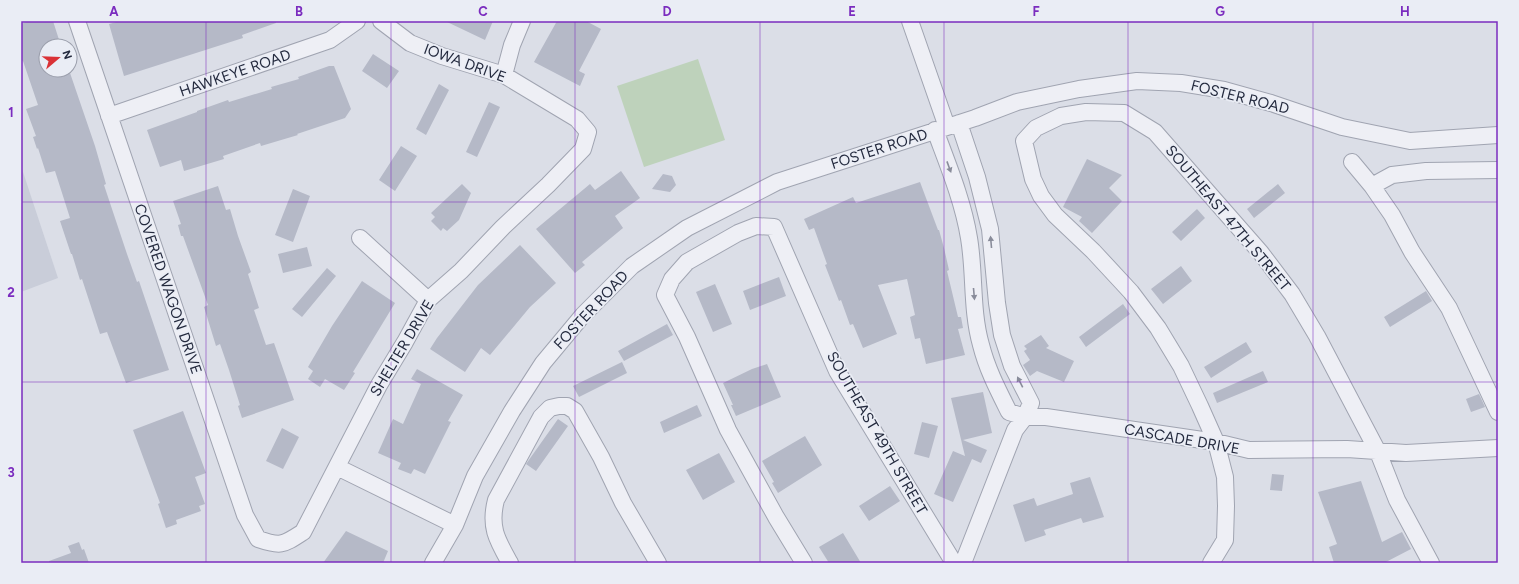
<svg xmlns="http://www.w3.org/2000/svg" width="1519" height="584" viewBox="0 0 1519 584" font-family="Figtree,sans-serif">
  <rect width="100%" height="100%" fill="#dbdee7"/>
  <path fill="#c9cdd9" d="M21,166L58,278L21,292Z"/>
  <path fill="#bed2bb" d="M698,59L725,140L644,167L617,86Z"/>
  <path fill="#b5b9c7" d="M29,21H53L61,46H46V70H69L95,146L106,184L104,185L127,254L137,282L139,281L169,370L126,383L107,332L100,334L82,279L80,280L72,254H71L60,221L70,218L55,171L46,173L38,148L37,149L33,137L36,136L26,109L38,105L23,61L21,62V24Z
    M120,21H276V23L242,35L243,38L124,76L109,24Z
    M445,21H493L485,40Z
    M557,21H586L601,29L579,71L585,74L580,86L534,62Z
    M373,54L399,71L387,88L362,71Z
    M329,66H334L351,109L345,118L297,134L298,135L261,146L260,143L223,156L224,159L184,171L181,160L160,167L147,130L197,112V111L228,100L229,102L272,89L271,87L299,79L298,77Z
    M439,84L449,90L426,135L416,129Z
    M489,102L500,107L477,157L466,152Z
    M401,146L417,156L395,191L379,180Z
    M1087,159L1122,175L1109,188L1122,201L1092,233L1079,221L1082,217L1063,207Z
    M621,171L640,198L615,216L623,228L582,262L585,265L575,273L536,229L590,184L595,190Z
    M663,174L672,176L676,185L670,192L652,189Z
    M920,182L938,230H939L944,248L949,270L947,271L958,317H961L963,328L958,329L965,355L926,364L920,338L915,339L910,317L915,315L907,279L878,285L897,334L863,348L853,324L850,325L841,300L839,301L825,265L827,264L814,228L809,230L804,219L853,197L856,203Z
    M462,184L471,193L459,220L447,231L443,228L441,231L431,221L435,217L431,213Z
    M1278,184L1285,193L1254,218L1247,209Z
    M218,186L226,210L230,209L238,236L251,272L248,274L259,308L254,310L266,345L274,343L294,400L242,418L238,406L240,405L229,370L220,344L216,346L204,307L208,305L183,236H181L178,225L181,224L173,201Z
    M293,189L310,196L293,242L275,235Z
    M1197,209L1205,218L1181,241L1172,232Z
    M520,245L556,283L530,307L490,355L481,348L465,372L430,349L437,338L478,285Z
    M307,247L312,266L283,273L278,254Z
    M1181,266L1192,281L1163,304L1151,289Z
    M327,268L336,276L302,317L292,309Z
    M779,277L786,296L750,310L743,291Z
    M362,281L395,303L353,372L355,373L344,390L325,379L320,387L308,379L313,371L308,367L332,326Z
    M715,284L732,324L713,332L696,292Z
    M1426,291L1432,301L1390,327L1384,317Z
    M1123,304L1130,314L1086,347L1079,337Z
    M667,324L673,335L624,361L618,351Z
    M1041,335L1049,346L1046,348L1074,361L1064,382L1037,371L1030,376L1023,365L1030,360L1024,351L1027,349L1024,346Z
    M1246,342L1252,352L1211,378L1204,367Z
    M622,362L627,373L579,397L573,386Z
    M767,364L781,397L736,416L731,405H733L723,383L752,369Z
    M417,369L463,395L448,421L451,422L425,474L414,469L411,474L398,469L401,463L378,453L393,419L403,424L421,384L411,379Z
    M1263,371L1268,382L1217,403L1213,393Z
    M983,392L992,433L963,440L987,450L981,463L972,459L953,502L934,494L953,451L965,456L951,398Z
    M1479,394L1485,407L1471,412L1466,399Z
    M697,405L702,416L664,433L660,422Z
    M183,411L206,473L195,477L205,504L199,506L201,511L176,520L177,524L166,528L158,504L160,503L133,430Z
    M558,419L568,426L536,471L526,464Z
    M922,422L938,426L929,458L914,454Z
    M282,428L299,437L283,469L266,461Z
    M805,436L822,465L778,493L772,483L774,482L762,461Z
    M719,453L735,482L703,500L686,470Z
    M1272,474L1284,475L1282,491L1270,490Z
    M1090,477L1104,517L1083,523L1081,518L1044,530L1046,535L1025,542L1013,505L1034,498L1037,506L1073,494L1070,483Z
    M1361,481L1382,542L1402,532L1411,549L1384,563H1334L1329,547L1337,544L1318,492Z
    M890,486L900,501L869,521L859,506Z
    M346,531L388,551L383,563H323Z
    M843,533L861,563H829L819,547Z
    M79,542L82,550L84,549L89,563H49V561L71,553L68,546Z"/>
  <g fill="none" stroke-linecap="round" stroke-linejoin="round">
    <defs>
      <path id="street" d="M77,21L245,515L258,539C281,547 283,545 303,532L379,385L405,342L428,300L461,271L503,227L548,185L583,149L588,132L577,119L504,75L442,56L410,43L381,21
        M910,21L947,127
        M504,75L512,45L522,21
        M109,116L330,40L357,21
        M959,123L977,177L990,229L997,303L1002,335L1012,366L1031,403L1025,417L1015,430L963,563
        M935,130C948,165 963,201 969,238C975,273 971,310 981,345C987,369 998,390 1009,412L1025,417H1046L1216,442L1249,450L1347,449L1406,453L1498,448
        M1352,162L1372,186L1392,215L1412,252L1449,308L1498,412
        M1372,186L1392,175L1426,171L1498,170
        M360,238L428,300
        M337,467L455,525
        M433,563L455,525L475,476L512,411L543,363L583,315L632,266L687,228L777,182L975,118L1017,102L1079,89L1137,81L1181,83L1224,90L1271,103L1342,127L1410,141L1498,135
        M510,563C497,540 489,527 496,500L541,417L550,408L559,406H567L575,411L601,457L623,503L658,563
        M804,563L776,517L728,430L687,337L665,295L672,279L687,262L738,233L756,226L774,227L837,371L954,563
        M1211,563L1225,540L1226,506L1225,477L1216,442L1200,406L1181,366L1158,328L1131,292L1093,251L1055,215L1041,196L1033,179L1024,141L1036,128L1061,116L1086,112L1124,113L1155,132L1261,253L1292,294L1317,336L1378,452L1397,500L1431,563"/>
    </defs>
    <use href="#street" stroke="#a0a4b1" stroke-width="18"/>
    <use href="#street" stroke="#eeeff5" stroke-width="16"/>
  </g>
  <defs><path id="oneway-solid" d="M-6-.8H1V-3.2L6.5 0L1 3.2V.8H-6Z"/></defs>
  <g fill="#898c9a">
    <use href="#oneway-solid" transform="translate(949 167) rotate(70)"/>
    <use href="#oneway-solid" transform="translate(991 242) rotate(-95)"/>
    <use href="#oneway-solid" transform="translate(974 294) rotate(85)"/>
    <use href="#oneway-solid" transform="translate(1020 382) rotate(-117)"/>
  </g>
  <path fill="none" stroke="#7b2cbf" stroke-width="1" stroke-opacity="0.55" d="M206,21V563M391,21V563M575,21V563M760,21V563M944,21V563M1128,21V563M1313,21V563M21,202H1498M21,382H1498"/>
  <g text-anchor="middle" stroke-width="3.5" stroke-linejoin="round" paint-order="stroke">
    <g font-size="15" fill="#242a3e" stroke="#eaedf5">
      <text transform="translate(465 63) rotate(20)" y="5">IOWA DRIVE</text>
      <text transform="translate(235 73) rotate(-19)" y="5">HAWKEYE ROAD</text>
      <text transform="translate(1240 97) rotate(14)" y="5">FOSTER ROAD</text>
      <text transform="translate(879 149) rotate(-18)" y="5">FOSTER ROAD</text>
      <text transform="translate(1228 218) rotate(50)" y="5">SOUTHEAST 47TH STREET</text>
      <text transform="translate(168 289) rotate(71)" y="5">COVERED WAGON DRIVE</text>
      <text transform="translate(591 310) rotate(-47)" y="5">FOSTER ROAD</text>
      <text transform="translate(402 348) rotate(-59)" y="5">SHELTER DRIVE</text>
      <text transform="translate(877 433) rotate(60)" y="5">SOUTHEAST 49TH STREET</text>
      <text transform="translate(1182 439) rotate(10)" y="5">CASCADE DRIVE</text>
    </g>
  </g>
  <rect width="1519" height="584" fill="none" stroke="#eaedf5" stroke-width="44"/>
  <g transform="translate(58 58) rotate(71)"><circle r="19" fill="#eaedf5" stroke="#9b9fac"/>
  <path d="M0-3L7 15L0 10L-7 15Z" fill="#da3136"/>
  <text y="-6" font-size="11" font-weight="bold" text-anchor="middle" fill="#242a3e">N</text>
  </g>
  <rect x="22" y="22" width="1475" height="540" fill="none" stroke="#7b2cbf" stroke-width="1.5"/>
  <g font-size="13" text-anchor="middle" font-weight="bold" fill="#7b2cbf">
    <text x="114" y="16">A</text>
    <text x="299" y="16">B</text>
    <text x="483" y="16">C</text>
    <text x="667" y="16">D</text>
    <text x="852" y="16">E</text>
    <text x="1036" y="16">F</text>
    <text x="1220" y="16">G</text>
    <text x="1405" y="16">H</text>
    <text x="11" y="117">1</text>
    <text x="11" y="297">2</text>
    <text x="11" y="477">3</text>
  </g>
</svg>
